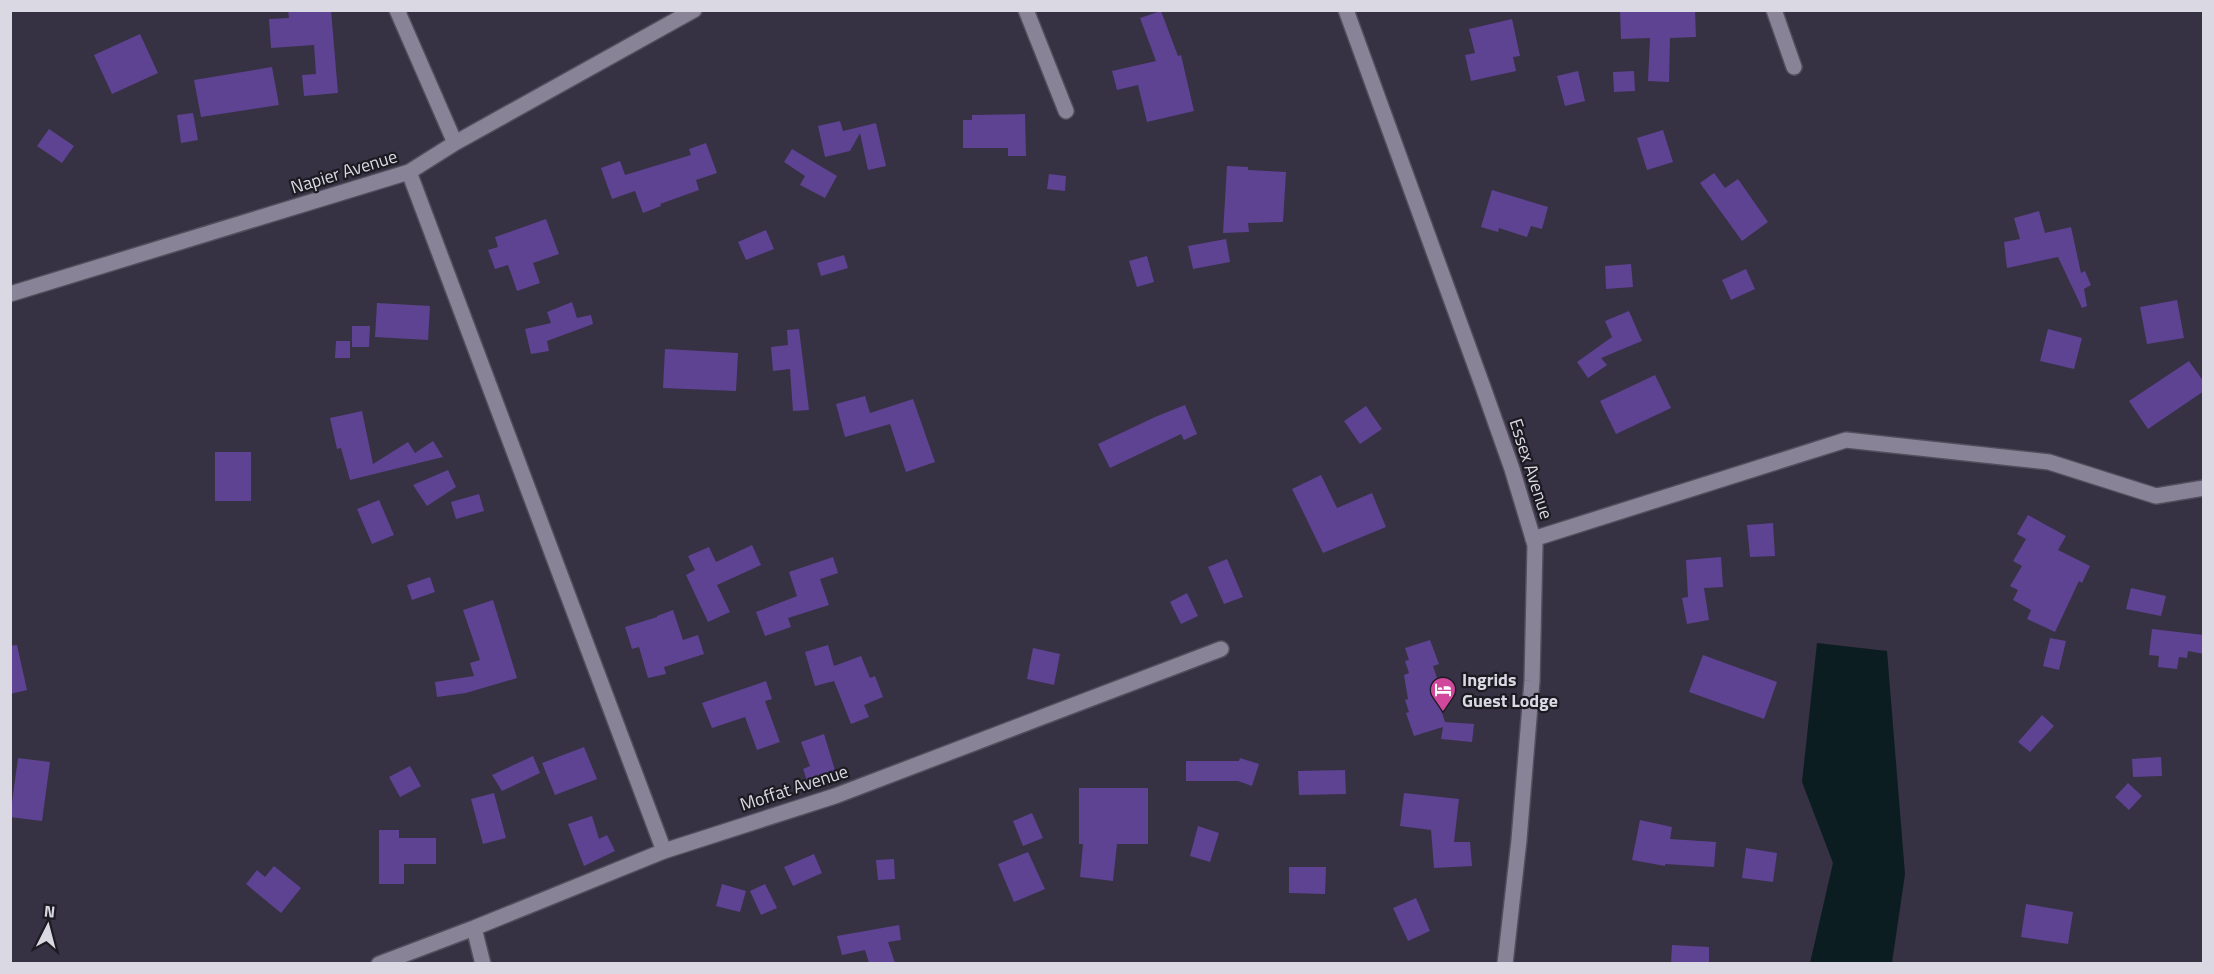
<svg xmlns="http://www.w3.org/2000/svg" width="2214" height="974" viewBox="0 0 2214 974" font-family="'Titillium Web',sans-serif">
  <rect width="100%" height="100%" fill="#363143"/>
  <path fill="#0c1d22" d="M1817,643L1887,651L1905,874L1892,963H1810L1833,863L1802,782Z"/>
  <path fill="#5e4392" d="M288,10H331L338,93L304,96L302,75L316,74L314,45L271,48L269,19L289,18Z
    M1620,10H1695L1696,37L1670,38L1669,82L1648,81L1650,38L1621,39Z
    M1161,11L1178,56L1181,55L1194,111L1147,122L1138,85L1117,90L1112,71L1156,61L1140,18Z
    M1512,19L1520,56L1513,57L1516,71L1471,81L1465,55L1475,53L1469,29Z
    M140,34L158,73L112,94L94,55Z
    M272,67L279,105L201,117L194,80Z
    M1578,71L1585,101L1565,106L1557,76Z
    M1634,71L1635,91L1614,92L1613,72Z
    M193,113L198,140L181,143L177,115Z
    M1025,114L1026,156H1008V148H963V120H972V115Z
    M840,121L843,131L876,123L886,166L868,170L860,133L850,151L825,157L818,126Z
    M49,129L74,146L62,163L37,146Z
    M1663,130L1673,162L1647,170L1637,138Z
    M706,143L717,173L696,180L699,190L660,204L661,206L643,213L635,191L612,199L601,168L620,161L625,175L691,155L689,149Z
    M792,149L837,176L825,198L800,185L805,176L784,162Z
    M1227,166L1248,167V170L1286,172L1283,222L1248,223L1249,232L1223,233Z
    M1714,173L1725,188L1738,179L1768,222L1742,241L1700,183Z
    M1049,174L1066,176L1065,191L1047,189Z
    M1492,190L1548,207L1542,229L1531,226L1527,237L1499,228L1498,232L1481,227Z
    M2039,211L2045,233L2071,227L2081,273L2085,271L2091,285L2084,289L2087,306L2082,308L2058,257L2007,268L2004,242L2020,239L2014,218Z
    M546,219L559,254L533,263L540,283L517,291L508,265L495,269L488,250L498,247L495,237Z
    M766,230L774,249L746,260L738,242Z
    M1226,239L1230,262L1193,269L1188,246Z
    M844,255L848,268L821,276L817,263Z
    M1147,256L1154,282L1137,287L1129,261Z
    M1631,264L1633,287L1606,289L1605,266Z
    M1746,269L1755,289L1731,300L1722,280Z
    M2177,300L2184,338L2147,344L2140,307Z
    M572,302L577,318L591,315L593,324L547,341L549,351L531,354L525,329L551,323L547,312Z
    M377,303L430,306L428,340L375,337Z
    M1629,311L1642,341L1601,358L1607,365L1588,378L1577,362L1612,337L1605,321Z
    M352,326H370L369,347H352Z
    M799,329L809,410L793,411L790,369L773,371L771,347L788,345L787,330Z
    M2048,329L2082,338L2074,369L2040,361Z
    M336,341H350V358H335Z
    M665,349L738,353L736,391L663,388Z
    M2189,361L2204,382V391L2148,429L2129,401Z
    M1655,375L1671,408L1616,434L1600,401Z
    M865,396L870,413L913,399L935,462L906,472L890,424L845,437L836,404Z
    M1185,405L1197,434L1184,440L1181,434L1110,468L1098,444L1155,417Z
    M1366,406L1382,429L1360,444L1344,421Z
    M362,411L373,464L408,442L415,453L433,441L443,457L350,480L341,448L337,449L330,418Z
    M215,452H251V501H215Z
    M448,470L456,487L427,506L413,485Z
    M1321,475L1337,508L1372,493L1386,527L1323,553L1292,489Z
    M479,494L484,511L456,519L451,502Z
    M379,500L394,535L372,544L357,509Z
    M2028,515L2066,536L2058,550L2090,566L2082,583L2079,581L2055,632L2027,619L2031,610L2013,600L2018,590L2010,586L2022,566L2013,561L2026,539L2017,534Z
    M1773,523L1775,556L1750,557L1747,525Z
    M752,545L761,565L717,585L730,612L708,622L686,575L695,570L688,556L709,547L716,562Z
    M833,557L838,573L820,579L829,605L788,618L791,627L765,636L756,612L797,596L789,572Z
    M1721,557L1723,587L1704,588L1709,620L1687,624L1682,598L1688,597L1686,560Z
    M1227,559L1243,597L1224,604L1208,567Z
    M430,577L435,592L412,600L407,585Z
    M2131,588L2166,596L2161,616L2126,609Z
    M1187,593L1198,616L1181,624L1170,602Z
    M493,600L517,678L466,693L437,697L435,682L474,676L470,663L480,660L463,610Z
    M673,610L683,640L698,635L704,654L664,667L666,674L648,678L639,647L632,649L625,627L657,617V616Z
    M2152,629L2204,635V654L2188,651L2187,658L2179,657L2177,669L2158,667L2159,656L2149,655Z
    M2050,638L2066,641L2059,670L2043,666Z
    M1430,640L1439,664L1433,666L1437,678L1435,679L1438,690L1435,691L1445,722L1474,724L1472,742L1441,739L1443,727L1414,736L1406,713L1409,712L1405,700L1408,699L1404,675L1409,673L1405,661L1409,660L1405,648Z
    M17,645L27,690L10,694V646Z
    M828,645L834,666L861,656L870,678L875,676L883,697L864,705L869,717L851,724L834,681L815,686L805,652Z
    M1033,648L1060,654L1054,685L1027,679Z
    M1703,655L1777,682L1764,719L1689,692Z
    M766,681L772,699L765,701L780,742L757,750L745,717L712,728L702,703Z
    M2042,715L2054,726L2030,752L2018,742Z
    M824,734L837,777L809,786L803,769L810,766L801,742Z
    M584,747L597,779L555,795L542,763Z
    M533,756L540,773L502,791L492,775Z
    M2161,757L2162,776L2133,777L2132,759Z
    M18,758L50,762L42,821L10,817Z
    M1240,758L1259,764L1252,786L1238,781H1186V761H1239Z
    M410,766L421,786L400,797L389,777Z
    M1345,770L1346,794L1299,795L1298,771Z
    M2128,783L2142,796L2129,810L2115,797Z
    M1079,788H1148V844H1117L1113,881L1080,877L1083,844H1079Z
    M494,793L506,838L483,844L471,799Z
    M1404,793L1459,799L1454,842H1470L1472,866L1434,868L1431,830L1400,826Z
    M1032,813L1043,838L1023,846L1013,821Z
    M592,816L599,839L607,835L615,851L584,866L568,824Z
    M1640,820L1672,827L1670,839L1716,842L1714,867L1665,864V866L1632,860Z
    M1198,826L1219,833L1210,862L1190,856Z
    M379,830H399V838H436V864H404V884H379Z
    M1746,848L1777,853L1773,882L1742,878Z
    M1028,852L1045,889L1014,902L998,864Z
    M814,854L822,873L793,886L784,867Z
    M894,859L895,879L878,880L876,860Z
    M274,866L301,888L281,913L246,884L257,870L265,877Z
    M1289,867H1326L1325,894L1289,893Z
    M722,884L746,891L740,912L716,906Z
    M765,884L777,908L761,915L750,891Z
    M1416,898L1430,931L1408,941L1393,908Z
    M2026,904L2073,912L2068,944L2021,937Z
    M899,925L901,940L888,942L895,963H869L865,950L842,955L837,936Z
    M1672,945L1709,947V963H1671Z"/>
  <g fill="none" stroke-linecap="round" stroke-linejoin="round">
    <defs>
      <path id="street" d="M397,10L455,143
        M1026,10L1066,111
        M1346,10L1483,387L1512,469L1535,545L1532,681L1519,840L1505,964
        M1774,10L1794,67
        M409,172L664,851
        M10,294L409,172L455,143L694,10
        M1533,539L1846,440L2049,462L2156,496L2204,488
        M474,928L483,964
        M379,964L474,928L664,851L835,796L1221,649"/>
    </defs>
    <use href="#street" stroke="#524e5d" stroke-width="18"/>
    <use href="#street" stroke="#888397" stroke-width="15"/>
  </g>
  <defs>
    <symbol id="hotel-pin" viewBox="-11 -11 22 30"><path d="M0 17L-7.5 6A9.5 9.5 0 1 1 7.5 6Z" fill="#d1479c" stroke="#1d1b22"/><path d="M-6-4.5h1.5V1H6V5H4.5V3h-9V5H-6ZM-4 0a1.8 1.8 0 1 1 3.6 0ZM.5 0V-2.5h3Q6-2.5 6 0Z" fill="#fff"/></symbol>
  </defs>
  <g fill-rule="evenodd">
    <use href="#hotel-pin" x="1428" y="675" width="30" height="40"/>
  </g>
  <g text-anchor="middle" stroke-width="4.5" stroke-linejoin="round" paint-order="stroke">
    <g font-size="18" fill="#dad8e3" stroke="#1d1b22">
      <text transform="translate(344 172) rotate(-17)" y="6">Napier Avenue</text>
      <text transform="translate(1531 469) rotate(72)" y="6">Essex Avenue</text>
      <text transform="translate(794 788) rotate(-18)" y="6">Moffat Avenue</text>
    </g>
    <g font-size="18" font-weight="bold" fill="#dad8e3" stroke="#1d1b22" text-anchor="start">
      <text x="1462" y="686">Ingrids<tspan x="1462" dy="21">Guest Lodge</tspan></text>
    </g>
  </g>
  <rect width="2214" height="974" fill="none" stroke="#dad8e3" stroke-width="24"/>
  <g transform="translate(48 926) rotate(6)" stroke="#1d1b22" stroke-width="4.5" paint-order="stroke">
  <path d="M0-4.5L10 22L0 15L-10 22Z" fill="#dad8e3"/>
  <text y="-9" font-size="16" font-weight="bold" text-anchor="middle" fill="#dad8e3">N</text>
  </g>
</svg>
